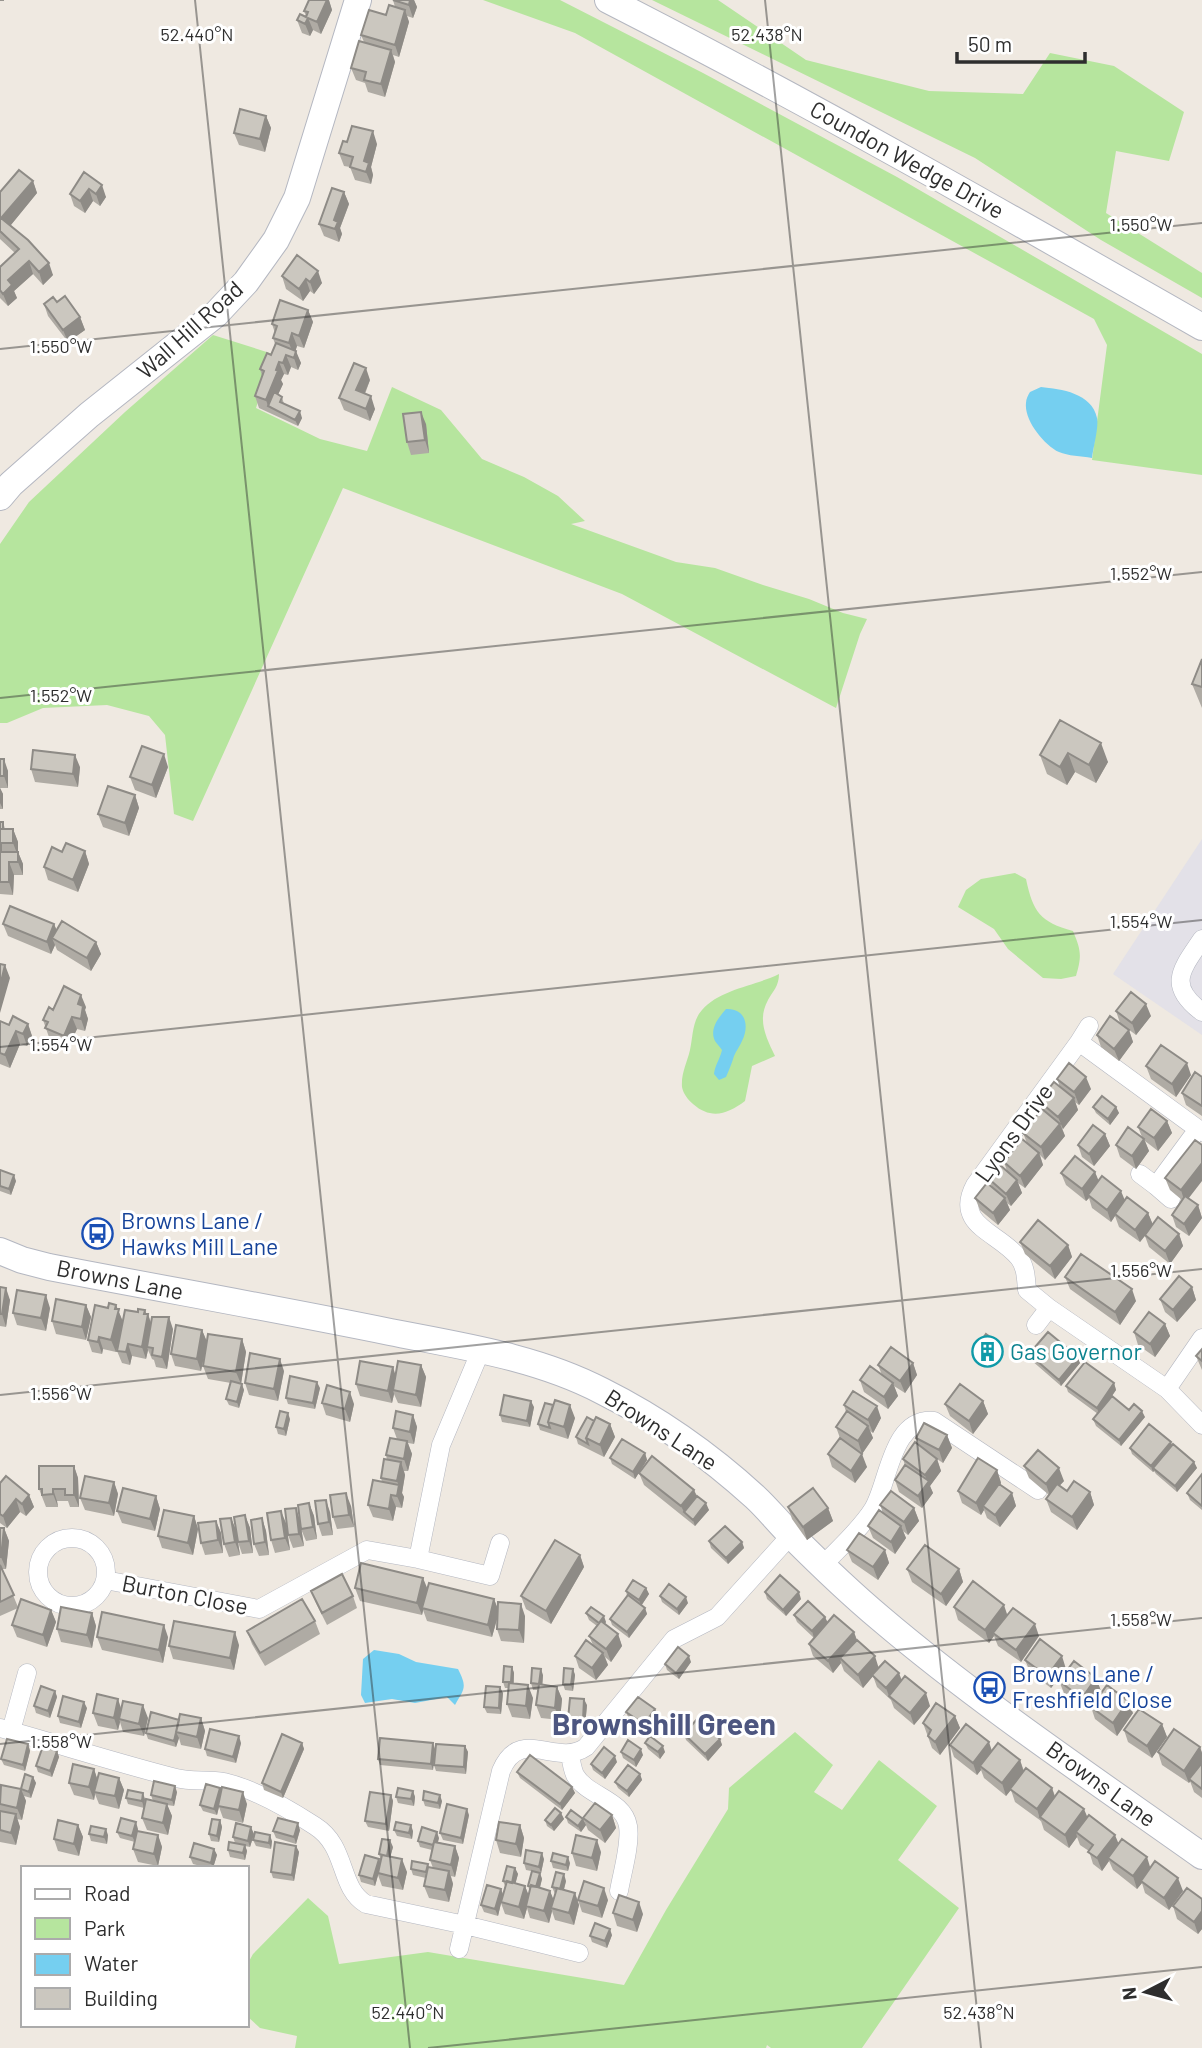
<svg xmlns="http://www.w3.org/2000/svg" width="1202" height="2048" viewBox="0 0 1202 2048" font-family="Barlow,sans-serif">
  <rect width="100%" height="100%" fill="#efe9e1"/>
  <path fill="#e3e1e8" d="M1202,839V1035L1113,974Z"/>
  <path fill="#b6e59e" d="M483,0H560L703,73L897,177L1202,354V475L1092,460L1107,345L1094,319L575,33Z
    M652,0H718L806,60L929,91L1023,94L1050,53L1114,66L1184,112L1169,161L1116,151L1106,213L1202,273V298L1101,240L975,158Z
    M213,335L273,354L256,408L320,439L367,451L392,387L441,410L482,459L524,477L558,496L585,521L571,524L676,562L715,568L763,585L809,599L843,613L867,619L860,634L836,708L622,594L343,488L193,821L174,814L165,735L149,716L107,705L43,708L7,723H0V544L29,502L125,412Z
    M1015,873L1026,879C1033,912 1040,922 1073,931C1081,950 1082,956 1076,976L1061,979L1043,978L1008,949L994,929L958,907L966,890L981,879Z
    M779,974C779,986 773,991 768,1000C757,1020 766,1037 775,1056L752,1066L745,1101C728,1114 711,1120 693,1104C688,1100 683,1093 682,1087C681,1073 687,1063 690,1050C693,1037 692,1021 702,1010C720,989 755,986 779,974Z
    M795,1732L833,1765L814,1792L842,1810L879,1760L937,1806L898,1860L959,1908L862,2048H771L767,2045L766,2048H295L297,2036L260,2028L247,2016V1965L253,1954L308,1898L328,1916L339,1964L428,1952L624,1985L666,1910L728,1809L729,1788Z"/>
  <path fill="#75cff0" d="M1041,387C1061,389 1092,393 1097,418C1099,427 1093,448 1092,458C1081,456 1068,456 1059,452C1044,445 1024,420 1026,403C1026,399 1028,395 1030,392Z
    M726,1009C745,1008 750,1025 742,1041C740,1046 736,1051 734,1056C732,1063 729,1070 726,1077L719,1080L714,1074C715,1065 720,1059 722,1050C720,1047 717,1044 715,1041C709,1029 719,1017 726,1009Z
    M374,1650L399,1654L416,1662L458,1669C467,1687 465,1688 455,1705L447,1697L415,1703L392,1699L365,1703L361,1695L363,1659Z"/>
  <g fill="none" stroke-linecap="round" stroke-linejoin="round">
    <defs>
      <path id="street" d="M1202,939C1182,969 1166,985 1202,1012
        M1079,1042L1089,1026
        M1140,1174L1156,1186
        M1171,1199L1156,1186L1198,1129
        M1049,1308L1027,1290C1026,1279 1026,1267 1019,1258C999,1232 953,1226 975,1185L1079,1042L1202,1132
        M1036,1325L1049,1308L1167,1389
        M1202,1338L1167,1389L1202,1425
        M481,1350L441,1445L418,1559L490,1576L500,1543
        M38 1572a34 34 0 1 1 68 0a34 34 0 1 1-68 0Z
        M822,1566C839,1548 860,1530 873,1509C889,1483 891,1417 934,1421L1038,1490
        M105,1580L259,1609L367,1550L418,1559
        M0,1728C58,1744 117,1763 176,1778C191,1782 208,1779 224,1782C254,1789 289,1809 315,1826C348,1847 338,1887 366,1904L465,1925L579,1953
        M11,1731L27,1673
        M570,1754C571,1761 572,1768 575,1775C587,1796 624,1800 628,1826C631,1844 622,1873 619,1891
        M459,1949L501,1771C520,1725 556,1768 586,1747L674,1639L717,1617L791,1535"/>
      <path id="secondary" d="M608,0C810,103 1006,215 1202,327
        M0,497L11,484L89,415L216,314L246,282L276,240L297,198L358,0
        M0,1251L22,1260L49,1267C163,1289 277,1309 390,1332C461,1346 537,1357 602,1391C658,1419 709,1455 755,1497C768,1509 779,1523 792,1536C820,1564 849,1592 880,1618C980,1703 1095,1780 1202,1856"/>
    </defs>
    <use href="#street" stroke="#b4b7c1" stroke-width="19"/>
    <use href="#secondary" stroke="#b4b7c1" stroke-width="28"/>
    <use href="#street" stroke="#fff" stroke-width="18"/>
    <use href="#secondary" stroke="#fff" stroke-width="26"/>
  </g>
  <path fill="#afaba4" d="M393,0H414L417,7L413,18L407,16L409,22L399,57L393,55L395,62L385,97L368,92L365,83L356,80L351,68L364,42L361,35L395,7Z
    M329,1L332,10L321,34L313,30L310,36L302,33L297,20L306,16L304,11Z
    M266,116L271,128L265,152L239,145L234,133Z
    M347,142L377,144L371,167L373,175L371,184L355,180L350,167L344,166L339,153Z
    M84,172L106,197L100,206L93,201L85,213L74,206L70,194Z
    M33,181L37,193L10,226L53,275L43,285L33,274L14,291L17,298L8,306L0,298V267L15,253L0,239V192Z
    M344,192L349,204L340,228L342,234L339,242L324,236L319,224Z
    M297,255L322,283L314,294L310,291L303,301L286,289L282,276Z
    M57,302L80,317L85,330L68,342L48,316L44,304Z
    M308,310L313,322L304,348L297,346L295,351L301,363L298,370L291,367L288,375L284,374L281,380L283,384L278,394L282,397L284,404L302,418L298,426L259,408L255,396L262,376L260,369L271,355L275,344L273,338L275,333L272,324Z
    M370,380L365,394L375,409L370,421L344,410L339,398Z
    M426,424L429,453L411,455L407,442Z
    M1202,659V708L1192,684Z
    M1060,720L1108,762L1096,783L1075,772L1067,785L1047,774L1040,755Z
    M0,759L8,771V788H0L3,794V809H0Z
    M80,767L78,787L35,782L31,769Z
    M168,767L156,798L135,790L130,777Z
    M135,795L139,808L129,836L103,827L98,814Z
    M0,822H3L5,829H13L18,842V852L23,864V875H14L13,895L0,894Z
    M85,851L89,864L78,892L48,880L44,867L62,852Z
    M3,924H54L57,931L96,942L101,954L91,971L57,950L55,945L51,954L8,936Z
    M86,1007L85,1010L88,1019L85,1031L77,1029L68,1048L50,1040L43,1020L53,1010Z
    M1116,1011L1151,1016L1136,1035L1120,1023Z
    M0,1021L9,1025L28,1024L32,1036L27,1046L20,1044L10,1068L0,1064Z
    M1129,1030L1133,1042L1119,1061L1101,1047L1097,1035Z
    M1146,1066L1191,1075L1176,1097L1151,1079Z
    M1202,1077V1116L1186,1105L1182,1093Z
    M1057,1079L1091,1089L1079,1105L1075,1102L1078,1110L1063,1129L1062,1128L1065,1136L1045,1160L1040,1155L1043,1165L1025,1188L1018,1183L1022,1193L1011,1206L1007,1203L1010,1210L998,1225L980,1210L975,1198L992,1187L989,1179L1007,1171L1004,1162L1027,1143L1023,1133L1042,1110L1039,1101L1060,1087Z
    M1093,1107H1116L1119,1113L1110,1125L1096,1113Z
    M1167,1121L1172,1133L1158,1151L1145,1141L1149,1151L1136,1169L1120,1157L1116,1145L1142,1137L1138,1127Z
    M1105,1134L1110,1146L1094,1166L1082,1157L1078,1145Z
    M1202,1145L1188,1199L1198,1205L1202,1218L1189,1236L1176,1227L1172,1215L1182,1200L1170,1190L1165,1178Z
    M0,1170L16,1181L11,1195L0,1191Z
    M1095,1172L1098,1181L1125,1201L1148,1213L1153,1225L1179,1234L1183,1246L1170,1264L1149,1247L1145,1236L1140,1242L1119,1227L1115,1216L1111,1222L1092,1208L1089,1198L1086,1201L1066,1185L1061,1173Z
    M1020,1242L1068,1245L1072,1257L1055,1279L1025,1254Z
    M1065,1277L1136,1301L1120,1325L1070,1289Z
    M0,1287L10,1300L6,1327L0,1326Z
    M1192,1287L1196,1300L1177,1322L1165,1312L1160,1299Z
    M86,1305L91,1317L86,1340L56,1334L52,1321Z
    M116,1305L123,1322L138,1312L145,1310L146,1314H148L151,1323L173,1329L167,1369L156,1367L154,1360L152,1359L148,1350L146,1359L132,1356L130,1365L122,1363L117,1351L122,1327L116,1352L103,1349L102,1354L92,1352L88,1340L108,1308Z
    M50,1308L46,1331L17,1325L13,1313Z
    M1165,1324L1170,1336L1155,1357L1138,1345L1134,1332Z
    M202,1330L207,1342L201,1371L175,1366L171,1354Z
    M242,1339L246,1352L241,1384L244,1390L239,1408L229,1405L226,1399L231,1383L208,1379L203,1366Z
    M998,1347L987,1364L976,1357L974,1351Z
    M1202,1349V1370L1196,1356Z
    M1029,1354L1080,1363L1061,1386L1031,1360Z
    M913,1363L917,1375L905,1393L894,1386L898,1396L888,1409L864,1392L860,1380L882,1375L878,1365Z
    M421,1365L426,1377L421,1407L398,1403L394,1394L392,1403L360,1396L356,1384L396,1376Z
    M284,1371L278,1401L249,1395L245,1383Z
    M1114,1383L1116,1390L1112,1396L1129,1410L1145,1417L1121,1446L1096,1426L1093,1419L1098,1414L1068,1392L1066,1386Z
    M320,1388L315,1409L288,1404L286,1398Z
    M983,1401L988,1414L973,1434L950,1416L945,1404Z
    M322,1403L354,1404L350,1422L326,1415Z
    M553,1405L575,1418L568,1439L540,1430L538,1424Z
    M844,1405L881,1418L873,1433L870,1431L873,1438L862,1454L852,1447L867,1467L855,1483L832,1467L828,1454L840,1438L836,1427L846,1412Z
    M534,1407L530,1427L502,1422L500,1415Z
    M413,1415L417,1427L414,1444L408,1443L412,1454L408,1471H404L405,1475L402,1493L404,1497L402,1508L396,1507L393,1521L373,1517L368,1505L382,1482L381,1478L387,1460L386,1455L397,1439L393,1428Z
    M290,1419L286,1436L278,1434L276,1427Z
    M594,1421L610,1424L615,1437L604,1457L578,1444L576,1437Z
    M947,1435L952,1448L943,1463L937,1459L941,1471L930,1486L933,1493L922,1508L899,1492L895,1480L905,1465L903,1459L919,1445L916,1438Z
    M1172,1445L1194,1462L1197,1468L1177,1492L1156,1474L1154,1471L1153,1472L1132,1454L1130,1448Z
    M645,1453L647,1460L635,1479L612,1464L610,1458Z
    M74,1466L78,1478L79,1507H70L68,1501H57L58,1507H46L39,1489Z
    M1024,1466L1064,1481L1059,1486L1067,1491L1090,1492L1094,1505L1077,1530L1051,1512L1046,1499L1049,1495L1029,1478Z
    M997,1470L1001,1483L1000,1485L1012,1493L1016,1506L1000,1527L987,1518L984,1510L981,1515L962,1503L958,1491Z
    M639,1473L694,1490L697,1496L709,1510L695,1526L644,1485Z
    M1202,1474V1510L1190,1500L1187,1493Z
    M114,1482L118,1494L114,1516L85,1510L80,1498Z
    M0,1483L29,1495L34,1507L26,1516L20,1512L7,1528L0,1523Z
    M156,1496L160,1509L155,1531L122,1523L117,1511Z
    M309,1503L314,1516L317,1539L306,1541L301,1529Z
    M880,1505L914,1508L919,1521L908,1535L903,1531L906,1538L895,1554L873,1538L868,1526L883,1513Z
    M351,1506L354,1527L337,1529L333,1517Z
    M788,1507L828,1508L833,1521L807,1540L792,1519Z
    M330,1512L333,1535L322,1536L318,1524Z
    M245,1515L250,1528L253,1553L242,1554L238,1542Z
    M194,1516L198,1529L193,1555L162,1548L158,1536Z
    M231,1518L236,1530L240,1555L229,1557L224,1544Z
    M262,1518L266,1531L269,1555L259,1556L254,1544Z
    M300,1520L304,1546L293,1548L288,1535Z
    M216,1521L221,1533L223,1553L205,1555L201,1543Z
    M286,1523L290,1550L275,1553L271,1540Z
    M0,1528H4L9,1541L6,1569H2L18,1607L51,1610L56,1622L47,1647L17,1637L12,1625L18,1608L0,1616Z
    M709,1541L742,1542L744,1548L728,1564L711,1548Z
    M847,1550H885L889,1563L878,1580L852,1562Z
    M580,1555L584,1567L551,1624L526,1609L521,1596Z
    M907,1569H959L963,1582L946,1606L912,1582Z
    M355,1588L494,1599L498,1610L525,1616L524,1643L501,1641L497,1629L498,1615L492,1637L427,1621L423,1610L422,1615L360,1601Z
    M646,1588L649,1594L641,1606L645,1608L647,1614L629,1638L612,1625L610,1619L627,1596L626,1591Z
    M311,1591L353,1596L357,1608L327,1625L316,1603Z
    M765,1592L801,1599L786,1616L767,1599Z
    M660,1596L688,1603L679,1615L662,1602Z
    M954,1607L1008,1615L1039,1636L1021,1662L998,1646L994,1636L989,1643L958,1620Z
    M92,1613L96,1626L92,1648L61,1642L57,1629Z
    M586,1613L606,1622L605,1624L618,1634L622,1646L611,1662L605,1657L608,1665L596,1680L579,1668L575,1656L593,1645L589,1636L597,1626L589,1620Z
    M794,1615L825,1617L827,1623L854,1632L857,1640L879,1668L902,1680L930,1706L914,1725L894,1708L891,1700L877,1687L873,1676L863,1688L844,1671L841,1663L833,1673L813,1656L809,1644L814,1638L797,1622Z
    M315,1621L320,1634L265,1666L252,1644L247,1631Z
    M97,1637H168L163,1663L102,1650Z
    M239,1645L234,1670L173,1659L169,1646Z
    M1025,1660L1066,1669L1051,1688L1030,1672Z
    M691,1662L679,1679L667,1670L665,1664Z
    M512,1667L514,1673V1684L533,1698L530,1719L512,1717L507,1704L509,1688H505L503,1682Z
    M573,1669L575,1675L573,1691L565,1690L563,1684Z
    M543,1675L542,1685L557,1687L562,1699L560,1720L541,1718L536,1705L538,1690H533L531,1683Z
    M1096,1678L1101,1691L1086,1710L1064,1693L1059,1681Z
    M55,1691L57,1697L50,1718L36,1713L34,1706Z
    M503,1693L501,1714L487,1713L484,1707Z
    M587,1705L585,1726L570,1725L568,1719Z
    M1091,1707L1133,1713L1117,1736L1095,1719Z
    M87,1708L81,1728L60,1723L58,1716Z
    M121,1708L148,1718L144,1736L123,1732L120,1722L118,1730L98,1726L93,1713Z
    M655,1709L659,1721L648,1737L631,1724L626,1712Z
    M955,1716L960,1728L940,1755L932,1748L923,1723Z
    M201,1718L205,1731L201,1749L181,1745L179,1738L176,1747L148,1739L146,1733L179,1720Z
    M1162,1724L1167,1737L1152,1758L1128,1742L1124,1730Z
    M684,1734L720,1739L722,1745L708,1761L686,1740Z
    M241,1743L236,1763L207,1756L205,1749Z
    M302,1743L304,1749L283,1798L264,1790L262,1783Z
    M645,1743L665,1752L660,1759L648,1749Z
    M28,1744L30,1751L25,1771L4,1765L1,1759Z
    M950,1745L992,1750L1020,1760L1024,1771L1052,1788L1055,1796L1087,1817L1118,1844L1183,1891L1169,1910L1145,1893L1142,1883L1137,1889L1113,1870L1109,1861L1102,1871L1093,1864L1089,1851L1080,1845L1077,1837L1069,1848L1044,1830L1041,1821L1015,1802L1011,1790L1006,1796L984,1778L981,1770L977,1775L954,1757Z
    M465,1746L468,1752L466,1774L436,1771L434,1765Z
    M1200,1747L1202,1753V1798L1194,1792L1190,1781L1189,1783L1162,1765L1158,1752Z
    M435,1749L433,1770L380,1765L378,1759Z
    M57,1751L59,1757L52,1777L38,1772L36,1766Z
    M621,1752L643,1755L636,1767L623,1758Z
    M617,1762L605,1779L593,1770L591,1764Z
    M94,1769L97,1779L119,1778L124,1790L119,1809L99,1804L95,1794L94,1800L74,1795L69,1783Z
    M517,1772L572,1787L575,1793L562,1810L520,1778Z
    M640,1774L642,1780L629,1797L618,1788L615,1782Z
    M33,1777L36,1783L31,1798L24,1796L26,1801L22,1820L17,1819L20,1827L16,1845L0,1842V1804L21,1789Z
    M220,1788L221,1791L247,1804L243,1823L223,1818L219,1807L217,1815L203,1811L200,1805Z
    M413,1791L415,1797L414,1806L398,1803L396,1797Z
    M177,1792L174,1806L167,1805L172,1816L168,1835L147,1830L142,1818L153,1801L151,1795Z
    M391,1795L393,1801L389,1831L368,1827L365,1821Z
    M126,1798L145,1799L144,1808L128,1804Z
    M423,1800L442,1801L440,1809L425,1806Z
    M561,1813L564,1819L554,1831L547,1826L545,1820Z
    M469,1815L463,1844L443,1840L440,1833Z
    M612,1815L616,1828L605,1843L588,1830L583,1818Z
    M566,1817L583,1819L586,1825L581,1832L568,1823Z
    M220,1820L222,1827L219,1842L211,1841L209,1834Z
    M78,1825L83,1837L79,1856L58,1851L54,1839Z
    M520,1825L524,1838L521,1857L500,1853L496,1840Z
    M138,1829V1831L158,1835L162,1847L158,1866L138,1862L133,1849L135,1842L120,1838L117,1832Z
    M300,1830L296,1844L276,1838L273,1831Z
    M394,1830L413,1831L412,1839L397,1836Z
    M89,1834L108,1835L107,1844L91,1841Z
    M254,1834L250,1847L245,1846L247,1851L245,1860L230,1857L228,1850L235,1843L233,1837Z
    M439,1838L438,1842L455,1846L459,1858L455,1877L451,1876L453,1884L449,1902L429,1898L424,1886L426,1878L413,1875L411,1869L428,1864L429,1867L433,1868L430,1860L432,1850L420,1847L418,1841Z
    M253,1840L272,1841L271,1849L256,1846Z
    M296,1846L299,1852L294,1881L273,1878L271,1872Z
    M393,1847L390,1857L407,1872L403,1890L382,1886L378,1875L375,1886L361,1882L359,1875L379,1859L380,1863L381,1860L379,1854Z
    M214,1849L217,1855L213,1868H208L193,1864L190,1857Z
    M601,1852L597,1871L576,1866L572,1853Z
    M544,1859L541,1873L526,1870L524,1863Z
    M551,1861L570,1863L568,1871L553,1868Z
    M515,1868L518,1874L515,1884L525,1886L529,1896L530,1892L528,1886L540,1873L542,1879L540,1888L550,1891L553,1900L555,1894L552,1887L566,1881L564,1890L575,1893L579,1905L574,1925L555,1920L552,1911L549,1923L530,1918L527,1908L524,1919L505,1914L501,1903L498,1916L484,1912L481,1905L501,1889L503,1894L505,1886L503,1881Z
    M1202,1899V1929L1198,1934L1177,1919L1173,1906Z
    M578,1900H608L602,1918L582,1912Z
    M613,1913L643,1914L637,1932L617,1926Z
    M612,1935L607,1948L592,1942L590,1936Z"/>
  <path fill="#8e8b86" d="M324,0H329L332,10L321,34L317,22Z
    M407,0H414L417,7L413,18Z
    M405,10L409,22L399,57L395,45Z
    M308,18L313,30L310,36L305,24Z
    M391,50L395,62L385,97L381,84Z
    M266,116L271,128L265,152L260,139Z
    M373,131L377,144L371,167L373,175L371,184L366,172L364,161Z
    M33,181L37,193L6,231L1,218Z
    M102,185L106,197L100,206L96,194Z
    M89,189L93,201L85,213L80,201Z
    M344,192L349,204L340,228L342,234L339,242L335,229L334,220Z
    M29,261L33,274L14,291L17,298L8,306L3,294L8,280Z
    M49,263L53,275L43,285L39,272Z
    M318,271L322,283L314,294L310,282Z
    M306,279L310,291L303,301L299,289Z
    M308,310L313,322L304,348L299,336Z
    M80,317L85,330L68,342L63,330Z
    M292,333L297,346L294,356L289,343Z
    M296,351L301,363L298,370L294,358Z
    M286,355L291,367L288,375L283,363Z
    M279,362L284,374L281,380L283,384L272,408L268,406L266,400Z
    M366,368L370,380L361,402L356,390Z
    M371,396L375,409L370,421L366,409Z
    M300,411L302,418L298,426L295,420Z
    M421,412L426,424L429,453L425,440Z
    M1101,743L1108,762L1096,783L1089,765Z
    M1068,753L1075,772L1067,785L1060,767Z
    M164,754L168,767L156,798L152,785Z
    M75,755L80,767L78,787L73,774Z
    M4,759L8,771V788L4,776Z
    M0,788L3,794V809L0,803Z
    M135,795L139,808L129,836L125,823Z
    M13,829L18,842V856L13,843Z
    M85,851L89,864L78,892L73,880Z
    M18,852L23,864V875L18,862Z
    M9,862L14,875L13,895L9,882Z
    M54,924L59,936L52,938L55,945L51,954L47,942Z
    M96,942L101,954L91,971L87,958Z
    M5,965L10,978L0,1013V986Z
    M81,995L86,1007L85,1010L88,1019L85,1031L81,1019L78,1004Z
    M1146,1004L1151,1016L1136,1035L1132,1023Z
    M72,1017L77,1029L68,1048L64,1036Z
    M28,1024L32,1036L27,1046L23,1034Z
    M1129,1030L1133,1042L1119,1061L1114,1049Z
    M16,1031L20,1044L10,1068L5,1055Z
    M1187,1063L1191,1075L1176,1097L1172,1084Z
    M1086,1077L1091,1089L1079,1105L1074,1092Z
    M1074,1098L1078,1110L1063,1129L1058,1117Z
    M1116,1107L1119,1113L1110,1125L1108,1119Z
    M1167,1121L1172,1133L1158,1151L1154,1138Z
    M1060,1124L1065,1136L1045,1160L1041,1147Z
    M1105,1134L1110,1146L1094,1166L1089,1154Z
    M1144,1139L1149,1151L1136,1169L1132,1156Z
    M1039,1153L1043,1165L1025,1188L1020,1176Z
    M1202,1163V1181L1185,1203L1181,1190Z
    M1095,1172L1100,1184L1088,1195L1089,1198L1086,1201L1082,1189Z
    M14,1175L16,1181L11,1195L9,1189Z
    M1017,1180L1022,1193L1011,1206L1006,1194Z
    M1121,1191L1126,1203L1115,1214V1216L1111,1222L1107,1210Z
    M1005,1198L1010,1210L998,1225L993,1213Z
    M1198,1205L1202,1218L1189,1236L1184,1224Z
    M1148,1213L1153,1225L1140,1242L1135,1230Z
    M1179,1234L1183,1246L1170,1264L1165,1251Z
    M1068,1245L1072,1257L1055,1279L1050,1266Z
    M1192,1287L1196,1300L1177,1322L1173,1310Z
    M6,1288L10,1300L6,1327L2,1314Z
    M1132,1289L1136,1301L1120,1325L1115,1312Z
    M46,1295L50,1308L46,1331L41,1318Z
    M86,1305L91,1317L86,1340L82,1327Z
    M116,1305L123,1322L116,1352L111,1340Z
    M145,1310L147,1317L148,1314L152,1327L147,1347L148,1350L146,1359L142,1347Z
    M169,1317L173,1329L167,1369L162,1357Z
    M1165,1324L1170,1336L1155,1357L1150,1344Z
    M202,1330L207,1342L201,1371L197,1359Z
    M99,1337L103,1349L102,1354L98,1342Z
    M242,1339L246,1352L241,1384L236,1372Z
    M996,1341L998,1347L987,1364L984,1358Z
    M128,1344L132,1356L130,1365L126,1352Z
    M1078,1357L1080,1363L1061,1386L1059,1380Z
    M280,1359L284,1371L278,1401L274,1389Z
    M913,1363L917,1375L905,1393L900,1381Z
    M421,1365L426,1377L421,1407L416,1395Z
    M393,1367L397,1380L393,1390L394,1394L392,1403L388,1391Z
    M317,1382L320,1388L315,1409L313,1403Z
    M893,1383L898,1396L888,1409L884,1397Z
    M1114,1383L1116,1390L1099,1414L1097,1408Z
    M242,1384L244,1390L239,1408L237,1402Z
    M350,1392L354,1404L350,1422L345,1409Z
    M531,1401L534,1407L530,1427L527,1421Z
    M983,1401L988,1414L973,1434L969,1421Z
    M570,1405L575,1418L568,1439L564,1427Z
    M877,1406L881,1418L873,1433L868,1420Z
    M1142,1411L1145,1417L1121,1446L1119,1440Z
    M288,1413L290,1419L286,1436L284,1429Z
    M413,1415L417,1427L414,1444L410,1432Z
    M610,1424L615,1437L604,1457L600,1445Z
    M868,1426L873,1438L862,1454L858,1441Z
    M947,1435L952,1448L943,1463L939,1450Z
    M407,1441L412,1454L408,1471L404,1459Z
    M1171,1442L1173,1448L1153,1468L1154,1471L1153,1472L1151,1466Z
    M645,1453L647,1460L635,1479L633,1472Z
    M862,1454L867,1467L855,1483L851,1471Z
    M937,1459L941,1471L930,1486L933,1493L922,1508L918,1496L927,1482L925,1475Z
    M401,1462L405,1475L402,1493L404,1497L402,1508L397,1496L399,1486L397,1481Z
    M1194,1462L1197,1468L1177,1492L1175,1486Z
    M74,1466L78,1478L79,1507L74,1495Z
    M1059,1468L1064,1481L1050,1496L1046,1484Z
    M997,1470L1001,1483L985,1508L983,1506L984,1510L981,1515L976,1503Z
    M114,1482L118,1494L114,1516L109,1503Z
    M53,1489L57,1501L58,1507L53,1494Z
    M694,1490L699,1502L684,1512L681,1506Z
    M1090,1492L1094,1505L1077,1530L1072,1517Z
    M346,1493L351,1506L354,1527L349,1515Z
    M1012,1493L1016,1506L1000,1527L995,1515Z
    M29,1495L34,1507L26,1516L22,1504Z
    M391,1495L396,1507L393,1521L389,1509Z
    M156,1496L160,1509L155,1531L150,1519Z
    M16,1499L20,1512L7,1528L3,1516Z
    M326,1500L330,1512L333,1535L329,1522Z
    M309,1503L314,1516L317,1539L313,1527Z
    M706,1503L709,1510L695,1526L693,1520Z
    M296,1508L300,1520L304,1546L299,1534Z
    M828,1508L833,1521L807,1540L803,1527Z
    M914,1508L919,1521L908,1535L904,1522Z
    M281,1511L286,1523L290,1550L285,1538Z
    M245,1515L250,1528L253,1553L249,1541Z
    M194,1516L198,1529L193,1555L188,1543Z
    M231,1518L236,1530L240,1555L235,1542Z
    M262,1518L266,1531L269,1555L265,1542Z
    M216,1521L221,1533L223,1553L218,1540Z
    M901,1526L906,1538L895,1554L891,1542Z
    M4,1528L9,1541L6,1569L1,1557Z
    M742,1542L744,1548L728,1564L726,1558Z
    M885,1550L889,1563L878,1580L873,1567Z
    M580,1555L584,1567L551,1624L546,1611Z
    M959,1569L963,1582L946,1606L941,1594Z
    M423,1578L428,1590L422,1615L417,1603Z
    M646,1588L649,1594L641,1606L639,1600Z
    M799,1592L801,1599L786,1616L783,1610Z
    M686,1597L688,1603L679,1615L677,1609Z
    M494,1599L499,1612L492,1637L488,1625Z
    M521,1604L525,1616L524,1643L519,1630Z
    M1004,1605L1008,1617L993,1633L994,1636L989,1643L985,1630Z
    M645,1608L647,1614L629,1638L627,1632Z
    M51,1610L56,1622L47,1647L43,1635Z
    M92,1613L96,1626L92,1648L87,1635Z
    M604,1616L606,1622L601,1629L599,1623Z
    M825,1617L828,1623L814,1638L812,1631Z
    M1035,1624L1039,1636L1021,1662L1016,1650Z
    M164,1625L168,1637L163,1663L159,1650Z
    M235,1632L239,1645L234,1670L230,1658Z
    M854,1632L858,1644L840,1658L841,1663L833,1673L828,1661Z
    M618,1634L622,1646L611,1662L606,1649Z
    M603,1653L608,1665L596,1680L592,1668Z
    M689,1656L691,1662L679,1679L676,1673Z
    M875,1656L879,1669L863,1688L858,1675Z
    M1062,1656L1066,1669L1051,1688L1047,1676Z
    M512,1667L514,1673L513,1689L511,1682Z
    M541,1669L543,1675L542,1690L539,1684Z
    M573,1669L575,1675L573,1691L571,1685Z
    M899,1673L904,1686L889,1696L886,1688Z
    M1096,1678L1101,1691L1086,1710L1082,1698Z
    M528,1685L533,1698L530,1719L526,1706Z
    M500,1687L503,1693L501,1714L499,1708Z
    M557,1687L562,1699L560,1720L555,1708Z
    M55,1691L57,1697L50,1718L48,1711Z
    M926,1693L930,1706L914,1725L910,1713Z
    M118,1699L122,1711L119,1719L120,1722L118,1730L114,1718Z
    M584,1699L587,1705L585,1726L583,1720Z
    M1128,1701L1133,1713L1117,1736L1113,1723Z
    M84,1702L87,1708L81,1728L79,1722Z
    M143,1705L148,1718L144,1736L139,1724Z
    M655,1709L659,1721L648,1737L644,1724Z
    M955,1716L960,1728L940,1755L935,1742Z
    M201,1718L205,1731L201,1749L197,1737Z
    M180,1720L176,1732L179,1738L176,1747L174,1741Z
    M1162,1724L1167,1737L1152,1758L1147,1746Z
    M239,1736L241,1743L236,1763L233,1757Z
    M720,1739L722,1745L708,1761L705,1754Z
    M989,1742L993,1754L980,1766L981,1770L977,1775L973,1763Z
    M302,1743L304,1749L283,1798L281,1792Z
    M433,1743L435,1749L433,1770L431,1764Z
    M28,1744L30,1751L25,1771L23,1765Z
    M465,1746L468,1752L466,1774L464,1767Z
    M663,1746L665,1752L660,1759L658,1752Z
    M1200,1747L1202,1753V1764L1189,1783L1184,1771Z
    M641,1749L643,1755L636,1767L634,1760Z
    M57,1751L59,1757L52,1777L50,1771Z
    M615,1756L617,1762L605,1779L602,1773Z
    M1020,1760L1024,1773L1006,1796L1002,1783Z
    M94,1769L98,1781L94,1792L95,1794L94,1800L89,1787Z
    M640,1774L642,1780L629,1797L627,1791Z
    M33,1777L36,1783L31,1798L29,1792Z
    M119,1778L124,1790L119,1809L115,1796Z
    M175,1786L177,1792L174,1806L172,1800Z
    M572,1787L575,1793L562,1810L560,1804Z
    M220,1788L222,1794L217,1815L214,1809Z
    M1052,1788L1056,1801L1040,1817L1041,1822L1037,1809Z
    M21,1789L26,1801L22,1820L17,1808Z
    M413,1791L415,1797L414,1806L411,1799Z
    M243,1792L247,1804L243,1823L239,1810Z
    M143,1793L145,1799L144,1808L142,1801Z
    M391,1795L393,1801L389,1831L386,1824Z
    M440,1795L442,1801L440,1809L438,1803Z
    M167,1804L172,1816L168,1835L163,1823Z
    M467,1809L469,1815L463,1844L461,1838Z
    M1084,1809L1089,1821L1076,1832L1077,1837L1069,1848L1065,1835Z
    M561,1813L564,1819L554,1831L551,1825Z
    M16,1814L20,1827L16,1845L11,1833Z
    M612,1815L616,1828L605,1843L600,1830Z
    M583,1819L586,1825L581,1832L578,1826Z
    M220,1820L222,1827L219,1842L217,1836Z
    M136,1822L138,1829L135,1842L132,1836Z
    M298,1823L300,1830L296,1844L294,1837Z
    M78,1825L83,1837L79,1856L74,1844Z
    M411,1825L413,1831L412,1839L409,1833Z
    M520,1825L524,1838L521,1857L516,1844Z
    M251,1827L254,1834L250,1847L248,1841Z
    M106,1829L108,1835L107,1844L104,1837Z
    M437,1832L439,1838L435,1851L433,1845Z
    M158,1835L162,1847L158,1866L154,1854Z
    M270,1835L272,1841L271,1849L269,1843Z
    M1115,1835L1120,1847L1108,1858L1109,1861L1102,1871L1097,1858Z
    M390,1840L393,1847L389,1862L387,1856Z
    M597,1840L601,1852L597,1871L592,1858Z
    M245,1845L247,1851L245,1860L243,1853Z
    M296,1846L299,1852L294,1881L292,1875Z
    M455,1846L459,1858L455,1877L451,1865Z
    M214,1849L217,1855L213,1868L211,1863Z
    M542,1853L544,1859L541,1873L539,1867Z
    M568,1857L570,1863L568,1871L566,1865Z
    M1147,1857L1151,1870L1141,1881L1142,1883L1137,1889L1133,1876Z
    M379,1859L381,1865L375,1886L373,1879Z
    M402,1859L407,1872L403,1890L398,1878Z
    M515,1868L518,1874L514,1889L511,1883Z
    M449,1871L453,1884L449,1902L445,1890Z
    M540,1873L542,1879L538,1894L536,1888Z
    M564,1874L566,1881L562,1896L560,1890Z
    M1178,1878L1183,1891L1169,1910L1164,1898Z
    M525,1886L530,1899L526,1906L527,1908L524,1919L519,1907Z
    M604,1888L608,1900L602,1918L598,1906Z
    M501,1889L503,1895L498,1916L495,1909Z
    M550,1891L555,1903L551,1908L552,1911L549,1923L544,1911Z
    M575,1893L579,1905L574,1925L569,1913Z
    M639,1902L643,1914L637,1932L633,1920Z
    M1202,1911V1929L1198,1934L1194,1922Z
    M610,1929L612,1935L607,1948L605,1941Z"/>
  <path fill="#cbc7bf" stroke="#8e8b86" stroke-width="2" d="M309,0H327L317,22L308,18L305,24L297,20L300,14L306,17L308,12L304,11Z
    M393,0H410L409,5Z
    M389,5L405,10L395,45L361,35L369,10L386,15Z
    M359,41L391,50L381,84L364,80L366,72L351,68Z
    M240,109L266,116L260,139L234,133Z
    M352,126L373,131L364,161L369,163L366,172L350,167L353,157L339,153L343,141L347,142Z
    M19,170L33,181L1,218L28,240L49,263L39,272L29,261L8,280L12,285L3,294L0,290V267L19,249L0,231V220L1,218L0,217V192Z
    M84,172L102,185L96,194L89,189L80,201L70,194Z
    M332,188L344,192L334,220L338,222L335,229L319,224Z
    M297,255L318,271L310,282L306,279L299,289L282,276Z
    M65,296L80,317L63,330L44,304L53,297L57,302Z
    M280,300L308,310L299,336L292,333L289,343L273,338L277,326L272,324Z
    M276,343L296,351L294,358L286,355L283,363L279,362L276,370L278,371L266,400L255,396L264,371L260,369L267,353L271,355Z
    M354,363L366,368L356,390L371,396L366,409L339,398Z
    M274,392L282,397L280,402L300,411L295,420L268,406Z
    M421,412L425,440L407,442L403,414Z
    M1202,659V687L1192,684Z
    M1060,720L1101,743L1089,765L1068,753L1060,767L1040,755Z
    M142,746L164,754L152,785L130,777Z
    M33,750L75,755L73,774L31,769Z
    M0,759H4V776H0Z
    M108,786L135,795L125,823L98,814Z
    M0,822H3V829H0Z
    M0,829H13V843H1V852H18V862H9V882H0Z
    M66,843L85,851L73,880L44,867L52,847L62,852Z
    M10,906L54,924L47,942L3,924Z
    M62,921L96,942L87,958L52,938Z
    M0,964L5,965L0,986Z
    M64,986L81,995L78,1004L83,1006L81,1019L72,1017L64,1036L45,1028L48,1022L43,1020L49,1007L53,1010Z
    M1131,992L1146,1004L1132,1023L1116,1011Z
    M13,1016L28,1024L23,1034L16,1031L5,1055L0,1053V1021L9,1025Z
    M1110,1016L1129,1030L1114,1049L1097,1035Z
    M1161,1045L1187,1063L1172,1084L1146,1066Z
    M1069,1063L1086,1077L1074,1092L1057,1079Z
    M1195,1072L1202,1077V1106L1182,1093Z
    M1054,1082L1074,1098L1058,1117L1039,1101Z
    M1102,1096L1116,1107L1108,1119L1093,1107Z
    M1042,1109L1060,1124L1041,1147L1023,1133Z
    M1151,1109L1167,1121L1154,1138L1138,1127Z
    M1093,1125L1105,1134L1089,1154L1078,1145Z
    M1128,1127L1144,1139L1132,1156L1116,1145Z
    M1022,1139L1039,1153L1020,1176L1004,1162Z
    M1195,1140L1202,1145V1163L1181,1190L1165,1178Z
    M1075,1156L1095,1172L1082,1189L1061,1173Z
    M1000,1165L1017,1180L1006,1194L989,1179Z
    M0,1170L14,1175L9,1189L0,1186Z
    M1102,1176L1121,1191L1107,1210L1088,1195Z
    M987,1183L1005,1198L993,1213L975,1198Z
    M1185,1196L1198,1205L1184,1224L1172,1215Z
    M1127,1197L1148,1213L1135,1230L1115,1214Z
    M1158,1217L1179,1234L1165,1251L1145,1235Z
    M1038,1220L1068,1245L1050,1266L1020,1242Z
    M1081,1254L1132,1289L1115,1312L1065,1277Z
    M1179,1276L1192,1287L1173,1310L1160,1299Z
    M0,1287L6,1288L2,1314H0Z
    M17,1290L46,1295L41,1318L13,1313Z
    M56,1299L86,1305L82,1327L52,1321Z
    M109,1303L116,1305L115,1309H119L111,1340L99,1337L98,1342L88,1340L95,1305L108,1308Z
    M138,1309L145,1310L144,1314H148L142,1347L128,1344L126,1352L117,1351L125,1310L138,1312Z
    M1149,1312L1165,1324L1150,1344L1134,1332Z
    M152,1317H169L162,1357L152,1355L153,1348L147,1347Z
    M176,1325L202,1330L197,1359L171,1354Z
    M1048,1332L1078,1357L1059,1380L1029,1354Z
    M208,1334L242,1339L236,1372L203,1366Z
    M986,1334L996,1341L984,1358L974,1351Z
    M891,1347L913,1363L900,1381L878,1365Z
    M1202,1349V1361L1196,1356Z
    M250,1353L280,1359L274,1389L245,1383Z
    M360,1361L393,1367L388,1391L356,1384Z
    M398,1361L421,1365L416,1395L393,1390Z
    M1085,1362L1114,1383L1097,1408L1066,1386Z
    M870,1366L893,1383L884,1397L860,1380Z
    M290,1376L317,1382L313,1403L286,1398Z
    M231,1381L242,1384L237,1402L226,1399Z
    M960,1384L983,1401L969,1421L945,1404Z
    M327,1385L350,1392L345,1409L322,1403Z
    M853,1391L877,1406L868,1420L844,1405Z
    M504,1395L531,1401L527,1421L500,1415Z
    M1112,1396L1129,1410L1134,1404L1142,1411L1119,1440L1093,1419Z
    M555,1400L570,1405L564,1427L548,1422Z
    M545,1403L553,1405L548,1422L550,1428L538,1424Z
    M280,1411L288,1413L284,1429L276,1427Z
    M396,1411L413,1415L410,1432L393,1428Z
    M847,1411L868,1426L858,1441L836,1427Z
    M587,1417L594,1421L586,1438L588,1444L576,1437Z
    M596,1417L610,1424L600,1445L586,1438Z
    M924,1423L947,1435L939,1450L916,1438Z
    M1149,1424L1171,1442L1151,1466L1130,1448Z
    M390,1438L407,1441L404,1459L386,1455Z
    M840,1438L862,1454L851,1471L828,1454Z
    M622,1439L645,1453L633,1472L610,1458Z
    M915,1442L937,1459L925,1475L903,1459Z
    M1173,1444L1194,1462L1175,1486L1153,1468Z
    M1038,1450L1059,1468L1046,1484L1024,1466Z
    M652,1456L694,1490L681,1506L639,1473Z
    M978,1458L997,1470L976,1503L958,1491Z
    M384,1459L401,1462L397,1481L381,1478Z
    M905,1465L929,1481L918,1496L895,1480Z
    M39,1466H74V1495H65V1489H53V1494L42,1495V1489H39Z
    M1202,1474V1506L1187,1493Z
    M6,1476L29,1495L22,1504L16,1499L3,1516L0,1514V1483Z
    M85,1476L114,1482L109,1503L80,1498Z
    M373,1480L399,1485L397,1496L391,1495L389,1509L368,1505Z
    M1074,1481L1090,1492L1072,1517L1046,1499L1057,1484L1067,1491Z
    M999,1484L1012,1493L995,1515L983,1506Z
    M123,1488L156,1496L150,1519L117,1511Z
    M813,1488L828,1508L803,1527L788,1507Z
    M891,1491L914,1508L904,1522L880,1505Z
    M346,1493L349,1515L333,1517L330,1495Z
    M697,1496L706,1503L693,1520L684,1512Z
    M326,1500L329,1522L318,1524L315,1501Z
    M309,1503L313,1527L301,1529L298,1505Z
    M296,1508L299,1534L288,1535L285,1509Z
    M164,1510L194,1516L188,1543L158,1536Z
    M879,1510L901,1526L891,1542L868,1526Z
    M281,1511L285,1538L271,1540L267,1513Z
    M245,1515L249,1541L238,1542L234,1517Z
    M231,1518L235,1542L224,1544L220,1519Z
    M262,1518L265,1542L254,1544L251,1520Z
    M216,1521L218,1540L201,1543L198,1523Z
    M725,1526L742,1542L726,1558L709,1541Z
    M0,1528H4L1,1557H0Z
    M859,1533L885,1550L873,1567L847,1550Z
    M555,1540L580,1555L546,1611L521,1596Z
    M925,1545L959,1569L941,1594L907,1569Z
    M361,1563L423,1578L417,1603L355,1588Z
    M0,1565L14,1595L0,1602Z
    M342,1574L353,1596L322,1613L311,1591Z
    M780,1575L799,1592L783,1610L765,1592Z
    M633,1580L646,1588L639,1600L626,1591Z
    M973,1581L1004,1605L985,1630L954,1607Z
    M429,1583L494,1599L488,1625L422,1608Z
    M669,1584L686,1597L677,1609L660,1596Z
    M628,1595L645,1608L627,1632L610,1619Z
    M21,1599L51,1610L43,1635L12,1625Z
    M302,1599L315,1621L260,1653L247,1631Z
    M808,1601L825,1617L812,1631L794,1615Z
    M498,1602L521,1604L519,1630L497,1629Z
    M61,1607L92,1613L87,1635L57,1629Z
    M591,1607L604,1616L599,1623L586,1613Z
    M1013,1608L1035,1624L1016,1650L993,1633Z
    M102,1612L164,1625L159,1650L97,1637Z
    M834,1615L854,1632L828,1661L809,1644Z
    M174,1621L235,1632L230,1658L169,1646Z
    M601,1621L618,1634L606,1649L589,1636Z
    M1040,1639L1062,1656L1047,1676L1025,1660Z
    M586,1640L603,1653L592,1668L575,1656Z
    M857,1640L875,1656L858,1675L840,1658Z
    M678,1647L689,1656L676,1673L665,1664Z
    M885,1661L899,1673L886,1688L872,1675Z
    M1074,1661L1096,1678L1082,1698L1059,1681Z
    M504,1666L512,1667L511,1682H503Z
    M532,1668L541,1669L539,1684L531,1683Z
    M564,1668L573,1669L571,1685L563,1684Z
    M905,1676L926,1693L910,1713L889,1696Z
    M509,1683L528,1685L526,1706L507,1704Z
    M539,1684L557,1687L555,1708L536,1705Z
    M1107,1685L1128,1701L1113,1723L1091,1707Z
    M41,1686L55,1691L48,1711L34,1706Z
    M486,1686L500,1687L499,1708L484,1707Z
    M97,1694L118,1699L114,1718L93,1713Z
    M63,1696L84,1702L79,1722L58,1716Z
    M638,1697L655,1709L644,1724L626,1712Z
    M570,1698L584,1699L583,1720L568,1719Z
    M123,1701L143,1705L139,1724L119,1719Z
    M936,1703L955,1716L935,1742L928,1736L931,1730L923,1723Z
    M1139,1709L1162,1724L1147,1746L1124,1730Z
    M151,1712L179,1720L174,1741L146,1733Z
    M180,1714L201,1718L197,1737L176,1732Z
    M698,1718L720,1739L705,1754L684,1734Z
    M966,1724L989,1742L973,1763L950,1745Z
    M210,1729L239,1736L233,1757L205,1749Z
    M1174,1729L1200,1747L1184,1771L1158,1752Z
    M282,1734L302,1743L281,1792L262,1783Z
    M650,1736L663,1746L658,1752L645,1743Z
    M380,1738L433,1743L431,1764L378,1759Z
    M7,1739L28,1744L23,1765L1,1759Z
    M628,1740L641,1749L634,1760L621,1752Z
    M998,1743L1020,1760L1002,1783L980,1766Z
    M436,1744L465,1746L464,1767L434,1765Z
    M43,1746L57,1751L50,1771L36,1766Z
    M604,1747L615,1756L602,1773L591,1764Z
    M530,1755L572,1787L560,1804L517,1772Z
    M1202,1763V1789L1189,1779Z
    M73,1764L94,1769L89,1787L69,1783Z
    M628,1765L640,1774L627,1791L615,1782Z
    M1026,1768L1052,1788L1037,1809L1010,1789Z
    M99,1773L119,1778L115,1796L94,1792Z
    M25,1774L33,1777L29,1792L21,1789Z
    M154,1781L175,1786L172,1800L151,1795Z
    M206,1784L220,1788L214,1809L200,1805Z
    M1,1785L21,1789L17,1808L0,1804Z
    M222,1787L243,1792L239,1810L218,1806Z
    M398,1788L413,1791L411,1799L396,1797Z
    M128,1790L143,1793L142,1801L126,1798Z
    M424,1791L440,1795L438,1803L423,1800Z
    M1059,1791L1084,1809L1065,1835L1040,1817Z
    M370,1792L391,1795L386,1824L365,1821Z
    M146,1799L167,1804L163,1823L142,1818Z
    M595,1803L612,1815L600,1830L583,1818Z
    M447,1804L467,1809L461,1838L440,1833Z
    M555,1808L561,1813L551,1825L545,1820Z
    M571,1810L583,1819L578,1826L566,1817Z
    M0,1811L16,1814L11,1833L0,1830Z
    M1089,1815L1115,1835L1097,1858L1088,1852L1093,1845L1076,1832Z
    M121,1818L136,1822L132,1836L117,1832Z
    M278,1818L298,1823L294,1837L273,1831Z
    M212,1819L220,1820L217,1836L209,1834Z
    M58,1820L78,1825L74,1844L54,1839Z
    M396,1822L411,1825L409,1833L394,1830Z
    M499,1822L520,1825L516,1844L496,1840Z
    M236,1823L251,1827L248,1841L233,1837Z
    M91,1826L106,1829L104,1837L89,1834Z
    M422,1827L437,1832L433,1845L418,1841Z
    M137,1831L158,1835L154,1854L133,1849Z
    M255,1832L270,1835L269,1843L253,1840Z
    M576,1835L597,1840L592,1858L572,1853Z
    M382,1839L390,1840L387,1856L379,1854Z
    M1122,1839L1147,1857L1133,1876L1108,1858Z
    M229,1842L245,1845L243,1853L228,1850Z
    M275,1842L296,1846L292,1875L271,1872Z
    M434,1842L455,1846L451,1865L430,1860Z
    M194,1843L214,1849L211,1863L190,1857Z
    M526,1850L542,1853L539,1867L524,1863Z
    M553,1853L568,1857L566,1865L551,1861Z
    M365,1855L379,1859L373,1879L359,1875Z
    M382,1855L402,1859L398,1878L378,1873Z
    M412,1861L428,1864L426,1872L411,1869Z
    M1155,1861L1178,1878L1164,1898L1141,1881Z
    M507,1866L515,1868L512,1883L503,1881Z
    M428,1867L449,1871L445,1890L424,1886Z
    M532,1871L540,1873L536,1887L528,1886Z
    M556,1872L564,1874L560,1889L552,1887Z
    M507,1881L525,1886L519,1907L501,1902Z
    M584,1881L604,1888L598,1906L578,1900Z
    M487,1885L501,1889L495,1909L481,1905Z
    M531,1885L550,1891L544,1911L526,1906Z
    M557,1888L575,1893L569,1913L551,1908Z
    M1187,1888L1202,1899V1911L1194,1922L1173,1906Z
    M619,1895L639,1902L633,1920L613,1913Z
    M595,1923L610,1929L605,1941L590,1936Z"/>
  <path fill="none" stroke="#2e2e2e" stroke-width="2" stroke-opacity="0.45" d="M0,0H4M195,0L410,2048M765,0L981,2048M0,349L1202,223M0,698L1202,572M0,1047L1202,920M0,1395L1202,1269M0,1744L1202,1618M428,2048L1202,1967"/>
  <defs>
    <symbol id="bus-ring" viewBox="-11 -11 22 22"><circle r="9.5" fill="#fff" stroke="#1a4fb4" stroke-width="1.5"/><path d="M-5-6H5V4H4V6H2V4H-2V6H-4V4H-5ZM-3.5-4V0h7V-4ZM-3.5 1.2v1.5H-2V1.2ZM2 1.2v1.5H3.5V1.2Z" fill="#1a4fb4"/></symbol>
    <symbol id="building-ring" viewBox="-11 -11 22 22"><circle r="9.5" fill="#fff" stroke="#0f9aa8" stroke-width="1.5"/><path d="M-4-6H4V6H1V3H-1V6H-4ZM-2.5-4.3h1.7v1.8h-1.7ZM.8-4.3h1.7v1.8H.8ZM-2.5-1h1.7V.8h-1.7ZM.8-1h1.7V.8H.8Z" fill="#0f9aa8"/></symbol>
  </defs>
  <g fill-rule="evenodd">
    <use href="#bus-ring" x="80" y="1216" width="35" height="35"/>
    <use href="#building-ring" x="970" y="1334" width="35" height="35"/>
    <use href="#bus-ring" x="972" y="1670" width="35" height="35"/>
  </g>
  <g text-anchor="middle" stroke-width="6" stroke-linejoin="round" paint-order="stroke">
    <g font-size="23" fill="#2e2e2e" stroke="#fff">
      <text transform="translate(907 160) rotate(29)" y="8">Coundon Wedge Drive</text>
      <text transform="translate(190 330) rotate(-42)" y="8">Wall Hill Road</text>
      <text transform="translate(1014 1133) rotate(-54)" y="8">Lyons Drive</text>
      <text transform="translate(120 1280) rotate(11)" y="8">Browns Lane</text>
      <text transform="translate(661 1430) rotate(33)" y="8">Browns Lane</text>
      <text transform="translate(185 1595) rotate(11)" y="8">Burton Close</text>
      <text transform="translate(1101 1784) rotate(36)" y="8">Browns Lane</text>
    </g>
    <g font-size="23" fill="#164399" stroke="#fff" text-anchor="start">
      <text x="121" y="1229">Browns Lane /<tspan x="121" dy="26">Hawks Mill Lane</tspan></text>
      <text x="1012" y="1682">Browns Lane /<tspan x="1012" dy="26">Freshfield Close</tspan></text>
    </g>
    <g font-size="23" fill="#0d838f" stroke="#fff" text-anchor="start">
      <text x="1010" y="1360">Gas Governor</text>
    </g>
    <g font-size="30" font-weight="bold" fill="#4d5680" stroke="#fff">
      <text x="664" y="1735">Brownshill Green</text>
    </g>
  </g>
  <g font-size="18" text-anchor="middle" fill="#2e2e2e" stroke="#fff" stroke-width="6" stroke-linejoin="round" paint-order="stroke">
    <text x="197" y="41">52.440°N</text>
    <text x="767" y="41">52.438°N</text>
    <text x="1141" y="231">1.550°W</text>
    <text x="61" y="353">1.550°W</text>
    <text x="1141" y="580">1.552°W</text>
    <text x="61" y="702">1.552°W</text>
    <text x="1141" y="928">1.554°W</text>
    <text x="61" y="1051">1.554°W</text>
    <text x="1141" y="1277">1.556°W</text>
    <text x="61" y="1400">1.556°W</text>
    <text x="1141" y="1626">1.558°W</text>
    <text x="61" y="1748">1.558°W</text>
    <text x="408" y="2019">52.440°N</text>
    <text x="979" y="2019">52.438°N</text>
  </g>
  <rect x="21" y="1866" width="228" height="161" fill="#ffffff" stroke="#ababab" stroke-width="2"/>
  <rect x="35" y="1889" width="35" height="10" fill="#ffffff" stroke="#ababab" stroke-width="2"/>
  <text x="84" y="1901" font-size="21" fill="#2e2e2e">Road</text>
  <rect x="35" y="1918" width="35" height="21" fill="#b6e59e" stroke="#ababab" stroke-width="2"/>
  <text x="84" y="1936" font-size="21" fill="#2e2e2e">Park</text>
  <rect x="35" y="1954" width="35" height="21" fill="#75cff0" stroke="#ababab" stroke-width="2"/>
  <text x="84" y="1971" font-size="21" fill="#2e2e2e">Water</text>
  <rect x="35" y="1988" width="35" height="21" fill="#cbc7bf" stroke="#ababab" stroke-width="2"/>
  <text x="84" y="2006" font-size="21" fill="#2e2e2e">Building</text>
  <g transform="translate(1146 1992) rotate(264)" stroke="#ffffff" stroke-width="5" paint-order="stroke">
  <path d="M0-5L12 26L0 18L-12 26Z" fill="#2e2e2e"/>
  <text y="-10" font-size="19" font-weight="bold" text-anchor="middle" fill="#2e2e2e">N</text>
  </g>
  <path d="M957 52v10h128v-10" fill="none" stroke="#2e2e2e" stroke-width="3.5"/>
  <text x="968" y="52" font-size="21" fill="#2e2e2e" stroke="#ffffff" stroke-width="5" paint-order="stroke">50 m</text>
</svg>
